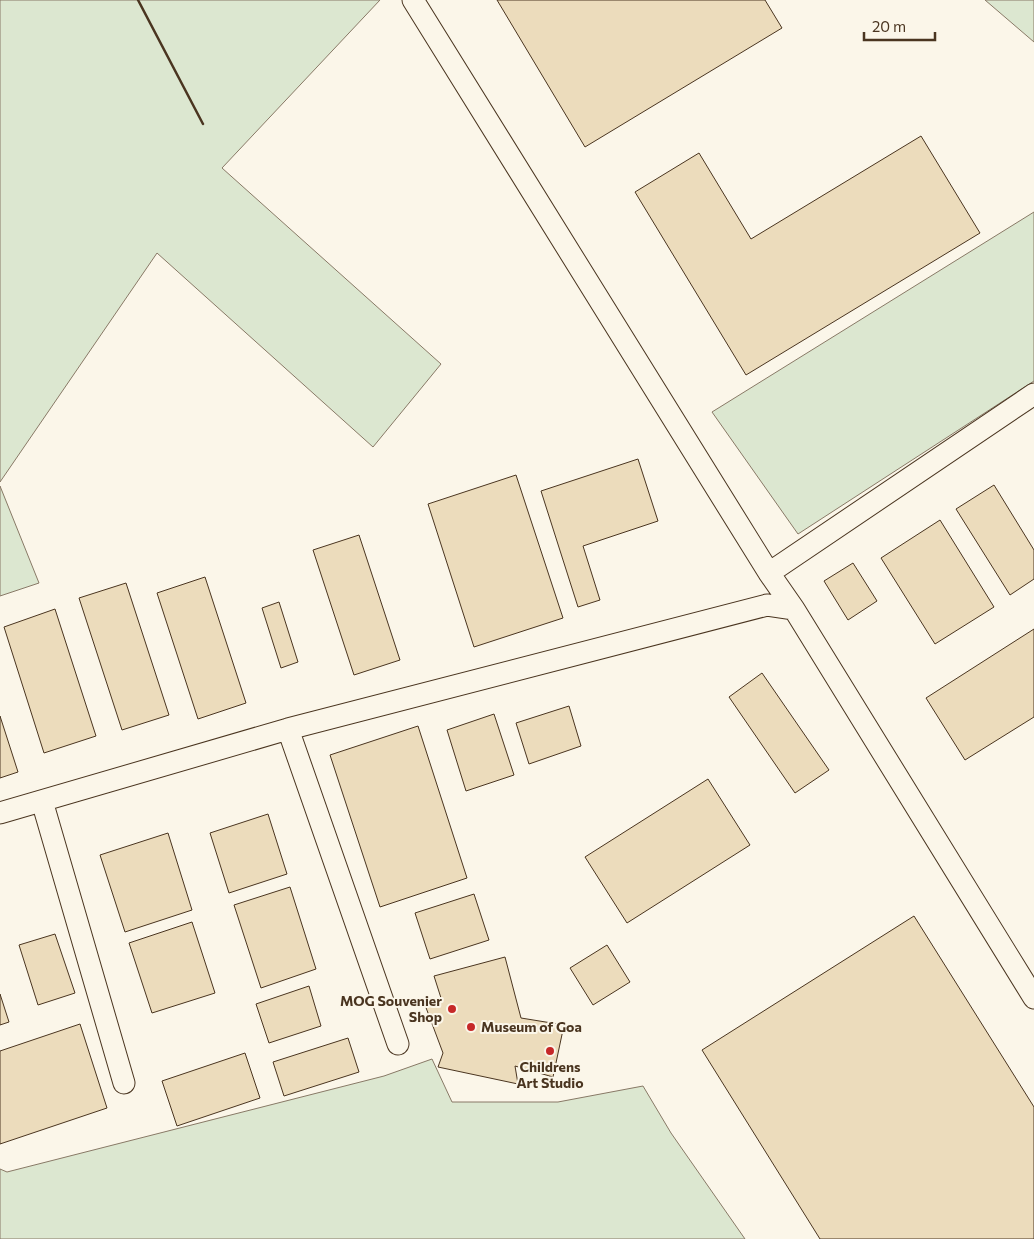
<svg xmlns="http://www.w3.org/2000/svg" width="1034" height="1239" viewBox="0 0 1034 1239" font-family="Commissioner,sans-serif">
  <rect width="100%" height="100%" fill="#fbf6e9"/>
  <path fill="#dce7d0" stroke="#887966" d="M0,0H380L222,168L441,364L373,447L157,253L0,482Z
    M985,0H1034V42Z
    M1034,212V381L798,534L712,412Z
    M0,486L39,583L0,596Z
    M432,1059L452,1102H558L643,1086L671,1133L745,1239H0V1169L7,1172L384,1076Z"/>
  <path fill="#ecdcbc" stroke="#4a3520" d="M497,0H765L782,28L585,147Z
    M921,136L980,233L746,375L635,192L699,153L751,239Z
    M638,459L658,521L583,546L600,600L578,607L541,491Z
    M516,475L563,618L474,647L428,504Z
    M994,485L1034,550V579L1010,595L956,509Z
    M940,520L994,607L935,644L881,558Z
    M359,535L400,660L354,675L313,550Z
    M853,563L877,601L848,620L824,581Z
    M205,577L246,703L198,719L157,593Z
    M126,583L169,715L122,730L79,598Z
    M279,602L298,662L281,668L262,608Z
    M55,609L96,736L44,753L4,627Z
    M1034,629V717L965,760L926,698Z
    M762,673L829,770L795,793L729,697Z
    M569,706L581,746L529,764L516,723Z
    M494,714L514,775L466,791L447,730Z
    M0,716L18,772L0,778Z
    M418,726L467,878L380,907L330,755Z
    M708,779L750,845L627,923L585,857Z
    M268,814L287,874L229,893L210,833Z
    M168,833L192,910L125,932L100,855Z
    M290,887L316,969L261,988L234,905Z
    M474,894L489,940L430,959L415,913Z
    M914,916L1034,1107V1239H820L702,1050Z
    M192,922L215,993L152,1013L129,943Z
    M55,934L75,993L38,1005L19,945Z
    M607,945L630,982L593,1005L570,968Z
    M505,957L521,1018L564,1025L553,1077L515,1066L518,1084L438,1067L443,1053L425,1005L441,998L434,976Z
    M309,986L321,1026L269,1043L256,1004Z
    M0,994L9,1022L0,1025Z
    M80,1024L107,1108L0,1144V1051Z
    M348,1038L359,1072L284,1096L273,1062Z
    M245,1053L260,1098L177,1126L162,1081Z"/>
  <g fill="none" stroke-linecap="round" stroke-linejoin="round">
    <defs>
      <path id="street" d="M413,0L769,573L794,609L1034,998
        M769,573L1034,394
        M288,729L398,1044
        M42,801L124,1083
        M0,813L288,729L767,605L794,609"/>
    </defs>
    <use href="#street" stroke="#4a3520" stroke-width="23"/>
    <use href="#street" stroke="#fbf6e9" stroke-width="21"/>
    <path stroke="#4a3520" stroke-width="2.5" d="M138,0L203,124"/>
  </g>
  <g fill="#c62828" stroke="#fbf6e9" stroke-width="2">
    <circle cx="452" cy="1009" r="5"/>
    <circle cx="471" cy="1027" r="5"/>
    <circle cx="550" cy="1051" r="5"/>
  </g>
  <g text-anchor="middle" stroke-width="4" stroke-linejoin="round" paint-order="stroke">
    <g font-size="14" font-weight="bold" fill="#4a3520" stroke="#fbf6e9" text-anchor="end">
      <text x="442" y="1006">MOG Souvenier<tspan x="442" dy="16">Shop</tspan></text>
      <text x="481" y="1032" text-anchor="start">Museum of Goa</text>
      <text x="550" y="1072" text-anchor="middle">Childrens<tspan x="550" dy="16">Art Studio</tspan></text>
    </g>
  </g>
  <path d="M864 32v8h71v-8" fill="none" stroke="#4a3520" stroke-width="2.5"/>
  <text x="872" y="32" font-size="15" fill="#4a3520" stroke="#fbf6e9" stroke-width="4" paint-order="stroke">20 m</text>
</svg>
